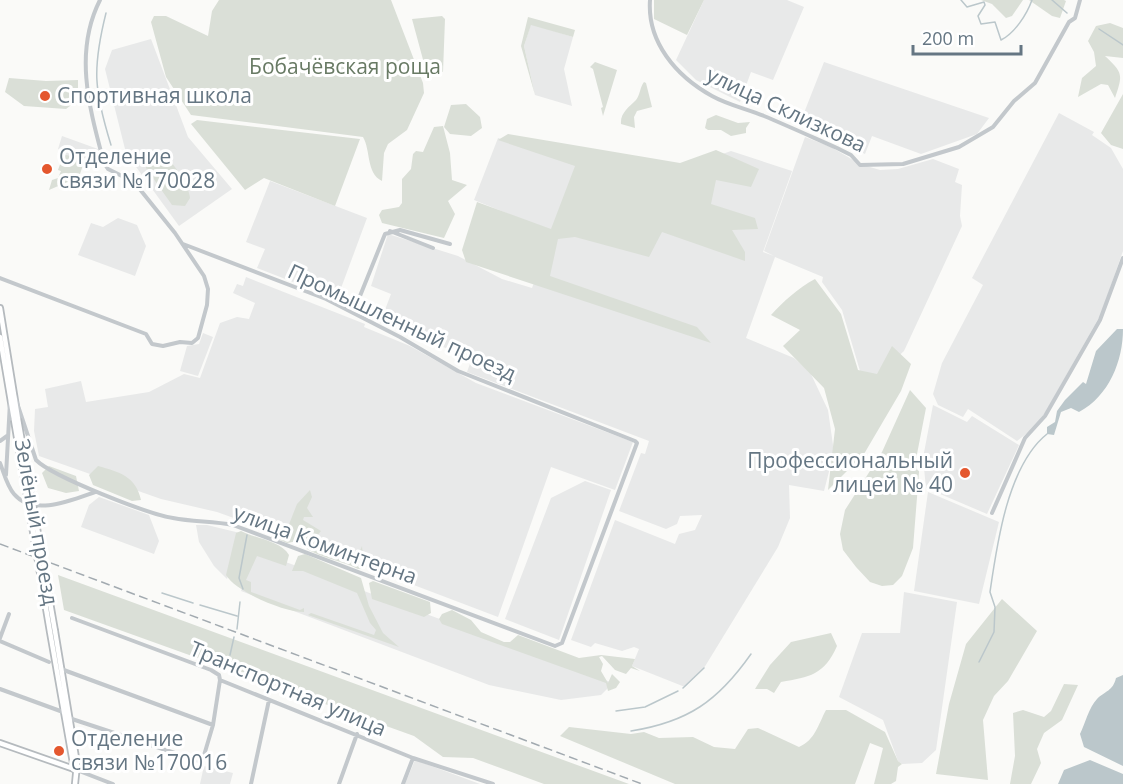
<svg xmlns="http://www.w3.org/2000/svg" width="1123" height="784" viewBox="0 0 1123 784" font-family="'Open Sans',sans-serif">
  <rect width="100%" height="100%" fill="#fafaf8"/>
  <path fill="#e8e9e9" d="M704,0H787L804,7L773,80L751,72L740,102L696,80L676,60Z
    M531,24L573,37L564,69L572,106L535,95L524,46Z
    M151,39L188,137L232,189L179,226L126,153L105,69L112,50Z
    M824,62L989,118L977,134L921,154L872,136L865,154L800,123Z
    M1059,113L1094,132L1092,135L1111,148L1123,169V251L1101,314L1046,411L1036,426L1017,441L968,409L963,417L938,405L933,394L942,363L983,285L972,278Z
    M62,136L98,149L99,164L84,158L82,162L65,156L66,152L58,149Z
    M805,137L831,147L860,164L880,170L898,169L933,159L959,169L955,182L962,185L960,216L962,226L904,351L876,377L860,371L842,310L822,282L823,277L775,257L746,338L794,358L810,372L828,410L834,452L824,491L789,485L790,518L778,547L704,668L685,687L632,666L639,649L634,647L622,651L595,643L591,647L571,640L615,520L675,544L679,534L695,530L702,515L680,516L677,524L666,529L619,511L641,453L645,454L649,441L467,372L472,358L380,323L391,294L371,286L388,234L458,256L502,279L532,288L553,232L474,200L498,138L576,164L677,170L731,151L792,171L763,252L774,256L764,251Z
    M270,181L367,218L337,299L257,268L265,249L246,242Z
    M118,218L137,225L146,246L135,276L78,255L91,223L103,227Z
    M246,277L365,324L364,327L410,346L476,383L633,442L615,490L551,467L498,617L290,538L217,512L161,499L39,456L34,431L35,409L48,407L45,389L81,381L86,402L149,392L184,374L200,378L220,323L237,317L249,319L255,303L233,293L237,284L243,286Z
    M203,333L213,337L198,376L180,371L187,346L199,344Z
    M933,405L967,422L972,416L1019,445L987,514L926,488L923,458Z
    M585,481L611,490L559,640L505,619L551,498Z
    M928,492L999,522L979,604L914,591Z
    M99,497L149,515L159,541L154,554L81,527L89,505Z
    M196,525H207L240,533L227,579L214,566L199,542Z
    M256,551L613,683L601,695L561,700L489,685L241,591Z
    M904,592L957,602L936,750L922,763L902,764L898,761L883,720L839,697L862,633H900Z
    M415,760L480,784H405Z
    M204,766L233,773L230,784H200Z"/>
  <path fill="#dadfd7" d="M219,0H391L423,83L424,93L407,130L388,144L384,153L382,181C366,173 371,151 363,137L191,115L166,77L151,22L154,16H166L208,36L212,11Z
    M654,0H704L687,35L654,19Z
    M981,0H1023L1012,16L1006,18L992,4Z
    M1029,0H1064L1066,1L1060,18L1052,16Z
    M442,16L445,19L443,72L425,67L412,19Z
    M528,17L575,30L573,37L531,25L524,46L535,95L521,46Z
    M1110,23L1123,28V58L1105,56C1123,73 1123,74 1115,98L1108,85L1101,84L1078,97L1082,78L1096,66L1094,52L1088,41L1096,26Z
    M595,62L617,70L603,116L601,108L603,107L593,69L590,67Z
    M9,78L46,81L78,80V100L66,109L24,106L5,92Z
    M644,82L646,83L652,107L637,111L634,117L635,128L621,124C620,113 629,107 636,100C640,95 640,87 644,82Z
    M1123,94V149L1111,145L1101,133Z
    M466,104L480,117L482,128L471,136L450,134L444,127L451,105Z
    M716,115L738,123L750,122L746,128V133L731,136L721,130H708L705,128L707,119Z
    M197,120L360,139L335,206L264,178L245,190L191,124Z
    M443,126L450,153L452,180L467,185L448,201L455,214L444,238L382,223L379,215L382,210L399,207L402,203V179L411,169L413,154L416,151L423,152L434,127Z
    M508,134L680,163L716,150L759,169L751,187L716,180L711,204L755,218L758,229L732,230L745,252V261L662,232L649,257L575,237L558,239L550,276L697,327L711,343L466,262L462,250L477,202L551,229L575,166L498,140Z
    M154,150C167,150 190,186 190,198L185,206L172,205L146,168V155Z
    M67,155L84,162L79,177L49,190L52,180L58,178L61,171L58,170L63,156Z
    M815,279L841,314L858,370L877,374L892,346L911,364L901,391L864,454L828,490L835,429L824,388L783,346L800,330L771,315C784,301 798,288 815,279Z
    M910,390L926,408L917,454L919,472L913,548L902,576L893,585L882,586L870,582L856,567L843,550L840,534L845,510L882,452Z
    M49,466L76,476L79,491L66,493L48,488L42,473Z
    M98,466C119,472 136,476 141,500L132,501L93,485L89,475Z
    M310,490L312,497L307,508L313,517H304L303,520L321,531L312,542L336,550L347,548L352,550L357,558L362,546L364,568L358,569C339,559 311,557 298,541L287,543L271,536L273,530L286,532L297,504Z
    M241,531C254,538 281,541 289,555L286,566L257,556L246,580L251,582V592L300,610L304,608V612C284,612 236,592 226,575L236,533Z
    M305,554L361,578L369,606L383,633L399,647L308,615L311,613L374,635L376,630L370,623L357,593L303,571H292L298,556Z
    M58,575L629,784H544L473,758L443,757L414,736L64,610Z
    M373,581L430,602L431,613L424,617L372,599L369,583Z
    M1002,599L1037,631L1008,681L994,696L983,720L988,780L936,774L949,704L966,644Z
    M452,610L471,620L481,632L504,642H510L518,635L579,658L601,655L635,659L632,666L640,671L631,668L626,674L615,670L602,656L599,657L603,664L601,671L608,683L612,674L620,682L616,688L608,691L606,683L442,624L439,619L442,614Z
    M831,633L837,646C824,675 810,677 781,682L774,693L767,689H755L770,665L791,642Z
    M1064,684L1078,685L1062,720L1044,733L1037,749L1041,763L1031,784H1010L1015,756L1013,713L1023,710L1044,717L1051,711Z
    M826,710H846L885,732L898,761L902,764L898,767L896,781L891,784H874L883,748L870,743L855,784H675L560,736L569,727L631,734L644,732L659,738L693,737L714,747L735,749L748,729L758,728L799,747C815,740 818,725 826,710Z"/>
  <path fill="#bbc7cb" d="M1117,329H1123C1123,361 1109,396 1079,412L1071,408L1061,412L1054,435L1047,434V427L1055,422L1057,411L1065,400L1083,382L1086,384L1096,351Z
    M1123,675V766L1084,747L1080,734C1085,724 1089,707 1097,699C1105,691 1113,691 1116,678Z
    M1090,760L1123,774V784H1058L1064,770Z"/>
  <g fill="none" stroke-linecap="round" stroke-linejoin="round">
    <path stroke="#bbc7cb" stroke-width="1.5" d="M961,0L967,7L984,2L985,5L978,16L981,24L995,22L1001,40C1015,33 1027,14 1032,0
      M1052,0L1067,13
      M106,13C92,69 94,90 111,145
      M1099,29L1123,45
      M243,589L239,578L247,535
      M162,593L193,603
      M200,605L237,616
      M237,629L240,602
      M230,655L234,637
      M979,662L994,632L995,607L990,592C997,543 1008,465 1047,434
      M683,688L704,668
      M616,711L645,707L678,691
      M631,731C688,722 718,701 751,654"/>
    <defs>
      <path id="major" d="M0,308L18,419
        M0,337L14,420
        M55,631L77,764L75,784
        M50,632L74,769
        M0,743L74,769"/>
    </defs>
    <use href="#major" stroke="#b5babe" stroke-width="8"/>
    <path stroke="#c3c8cc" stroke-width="4" d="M650,0C647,42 676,76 712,96C728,105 747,109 764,116C788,126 812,137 837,148L851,155L860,165L903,164L959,147L993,127L1014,101L1035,83L1069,22L1075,18L1080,0
      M390,231L433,248
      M0,278L146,334L152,344L163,346L180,342L192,343L198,338L207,305L208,289L204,276L175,233L134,182L108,169L104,163C90,110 73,53 100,0
      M339,304L351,302L360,296L385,234L400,230L450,244
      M15,397L36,460C53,477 148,514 173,518C193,522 213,521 233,525L555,646L562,643L637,443L635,441L458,371L400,337L326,299L183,244
      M0,441L7,436
      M0,463C4,473 7,486 14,494C33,517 72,500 95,492
      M6,475L10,402
      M992,513L1025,438L1045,416L1100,320L1123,258
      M72,618L211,670L219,675L220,680L413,758L493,784
      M0,638L9,614
      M0,641L49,662
      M61,669L213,725
      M0,689L63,712
      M69,718L202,762L213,725L220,680
      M74,769L113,784
      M251,784L269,700
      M339,784L357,734
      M403,784L413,758"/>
    <use href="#major" stroke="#fff" stroke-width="4.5"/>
    <path stroke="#a2aab0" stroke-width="1.5" stroke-dasharray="9 4.5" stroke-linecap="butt" d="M0,544L642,784"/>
    <defs>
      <path id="major-bridge" d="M18,419L55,631
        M14,420L50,632"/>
    </defs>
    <use href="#major-bridge" stroke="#b5babe" stroke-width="8" stroke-linecap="butt"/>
    <use href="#major-bridge" stroke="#fff" stroke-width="4.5"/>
  </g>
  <g fill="#e4572e" stroke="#fff" stroke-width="2">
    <circle cx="45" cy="96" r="6"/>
    <circle cx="47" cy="169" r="6"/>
    <circle cx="965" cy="473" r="6"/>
    <circle cx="59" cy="751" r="6"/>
  </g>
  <g text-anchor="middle" stroke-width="6" stroke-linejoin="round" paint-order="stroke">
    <g font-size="21" fill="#687a64" stroke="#fff">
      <text x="345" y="74">Бобачёвская роща</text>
    </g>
    <g font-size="21" fill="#657683" stroke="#fff" text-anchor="start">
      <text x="57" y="103">Спортивная школа</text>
      <text x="59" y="164">Отделение<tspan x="59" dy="24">связи №170028</tspan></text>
      <text x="953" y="468" text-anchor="end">Профессиональный<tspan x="953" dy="24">лицей № 40</tspan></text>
      <text x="71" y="746">Отделение<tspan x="71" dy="24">связи №170016</tspan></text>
    </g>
    <g font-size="21" fill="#657683" stroke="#fff">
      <text transform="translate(786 110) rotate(25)" y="7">улица Склизкова</text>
      <text transform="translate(402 323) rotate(25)" y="7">Промышленный проезд</text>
      <text transform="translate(36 522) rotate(80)" y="7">Зелёный проезд</text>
      <text transform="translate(325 545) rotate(20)" y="7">улица Коминтерна</text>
      <text transform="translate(288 689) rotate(23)" y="7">Транспортная улица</text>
    </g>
  </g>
  <path d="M913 45v9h108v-9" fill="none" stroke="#657683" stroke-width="3"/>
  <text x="922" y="45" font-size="18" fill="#657683" stroke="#ffffff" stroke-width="4.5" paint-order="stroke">200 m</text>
</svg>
